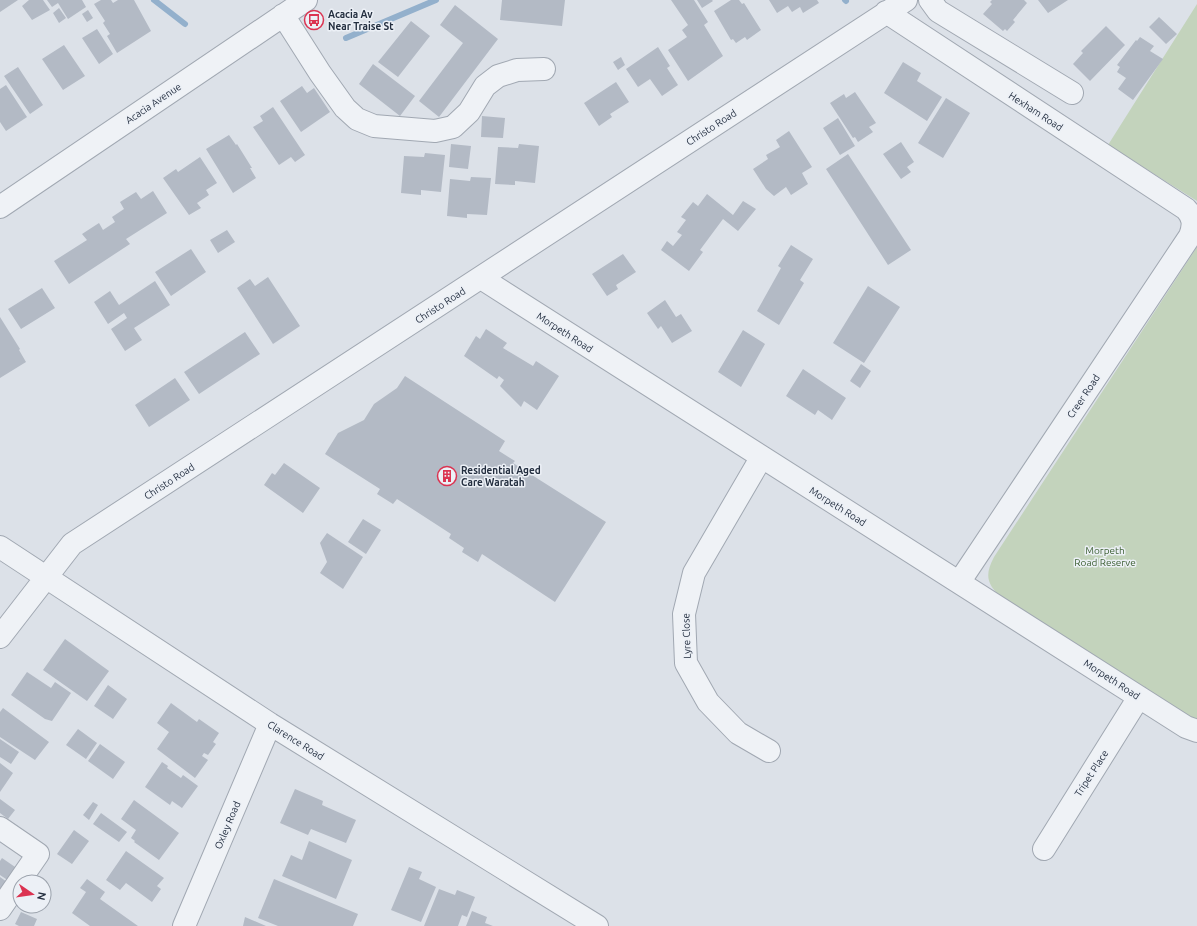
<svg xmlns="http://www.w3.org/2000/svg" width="1197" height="926" viewBox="0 0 1197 926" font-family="Ubuntu,sans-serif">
  <rect width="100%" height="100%" fill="#dce1e8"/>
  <path fill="#c3d3bc" d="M1197,4V201L1108,145Z
    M1197,247V723L1003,599C987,585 984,576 994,557Z"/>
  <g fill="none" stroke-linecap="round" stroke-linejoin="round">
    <path stroke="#93b0cc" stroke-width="6" d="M154,0L185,24
      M845,0L846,1
      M346,38L436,0"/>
  </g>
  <path fill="#b3bac5" d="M0,0H18L0,12Z
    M29,0H43L50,10L32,20L22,6Z
    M47,0H82L86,7L68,19L58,3L52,7Z
    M101,0H111L113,3L118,0H134L151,31L117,53L107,36L110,34L103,23L105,21L94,4Z
    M502,0H565L562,26L500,20Z
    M671,0H694L708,22L704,25L723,56L688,81L668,50L687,37L682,30L688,25Z
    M697,0H712L713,1L702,8Z
    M731,0H739L742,4L744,3L761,30L747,40L745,37L736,43L733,39L731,40L714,11Z
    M769,0H817L819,3L803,13L800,7L792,12L788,6L777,13Z
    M992,0H1024L1027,3L1013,20L1015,22L1007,31L1005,29L1003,31L983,14L992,4L990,2Z
    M1038,0H1068L1048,13Z
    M455,5L498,39L439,117L419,101L463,43L440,25Z
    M59,8L66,18L59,23L53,13Z
    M88,10L93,18L87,22L82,14Z
    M1159,17L1177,34L1166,44L1149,27Z
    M411,21L430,36L398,77L378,62Z
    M1106,26L1125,45L1090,81L1073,64L1083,53L1081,51Z
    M97,29L113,54L99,64L82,38Z
    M1140,37L1154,46L1150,51L1163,59L1133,100L1118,89L1126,78L1117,72L1120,67L1117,65L1136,40L1137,41Z
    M64,45L85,76L63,90L42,59Z
    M658,47L670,66L667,68L678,85L662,96L650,79L638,87L626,69Z
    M621,57L625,65L618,70L613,62Z
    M903,62L921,73L917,81L942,97L927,121L884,93Z
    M373,64L415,96L400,116L359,84Z
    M18,67L43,105L30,114L4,76Z
    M616,82L629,102L610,114L612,117L599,126L584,103Z
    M6,85L27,117L6,131L0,122V89Z
    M302,86L307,93L314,88L330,112L301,132L280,101Z
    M855,92L876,123L869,127L873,132L858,142L855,137L853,138L830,103L844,94L846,98Z
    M946,98L970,113L943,158L918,143Z
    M273,107L305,155L295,162L291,157L279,165L253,127L263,121L260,116Z
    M482,116L505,118L503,138L481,137Z
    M838,118L855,146L840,155L823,128Z
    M789,131L812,167L802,173L808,184L791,195L786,187L774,196L766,189L753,169L768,159L766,155L780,147L776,140Z
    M229,135L236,145L237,144L252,168H250L256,178L233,193L206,149Z
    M901,142L914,162L907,167L911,172L901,179L883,154Z
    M451,144L471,146L468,169L449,167Z
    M519,144L539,146L535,183L515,181V185L495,184L498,147L518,148Z
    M425,153L445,155L441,192L421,190V195L401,193L404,156L424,157Z
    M848,154L911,250L888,265L826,169Z
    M200,157L217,183L206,190L209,195L197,203L201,208L189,215L163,178L176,169L178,172Z
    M471,177L491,178L487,215L467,214V218L447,216L450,179L470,181Z
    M153,191L167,213L126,239L130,244L69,284L54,261L87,240L82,234L99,223L103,230L115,222L112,217L124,209L120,202L136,192L141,199Z
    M707,194L733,215L743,201L756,209L738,231L723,219L700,250L703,252L689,271L661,250L667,241L673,246L682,235L677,232L686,220L681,217L693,202L698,206Z
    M227,230L235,242L218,253L210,240Z
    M791,245L813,259L800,280L804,283L779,325L757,311L781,268L778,266Z
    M191,249L206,272L171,296L155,272Z
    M623,254L636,272L616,285L618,289L607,296L592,274Z
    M268,277L300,326L273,344L237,288L250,279L255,286Z
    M155,281L170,305L134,328L142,340L125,351L111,329L127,318L124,313L108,324L94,302L110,291L119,305Z
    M868,286L900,307L864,363L833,343Z
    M42,288L55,308L21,329L8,309Z
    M665,300L676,317L681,314L692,331L672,343L661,326L658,329L647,313Z
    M0,317L20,349L19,350L26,362L0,378Z
    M486,329L507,343L503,348L533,366L536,361L559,376L537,410L524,401L521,407L500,386L504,380L499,376L497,379L464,356L476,336L480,339Z
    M743,330L765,344L741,387L718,372Z
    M245,332L260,354L199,394L184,372Z
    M861,364L871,371L860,388L850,381Z
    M803,369L846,398L832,420L818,410L815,415L786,396Z
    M405,376L505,441L499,451L515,461L513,463L606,522L555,602L482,554L478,562L462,552L464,548L449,538L451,534L397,499L393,504L377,494L380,489L325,454L338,433L364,420L374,404L397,388Z
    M175,378L190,400L149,427L135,405Z
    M284,463L320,488L303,513L264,485L272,473L275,475Z
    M363,519L381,530L366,554L348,542Z
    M327,533L363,557L343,589L320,573L327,562L320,543Z
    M65,639L109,671L87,701L43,670Z
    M27,672L51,688L55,682L71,693L52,721L45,719L11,695Z
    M108,685L127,699L113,719L94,706Z
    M171,703L197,722L199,719L219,733L213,742L216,744L208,755L204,753L202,756L208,760L195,778L157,749L169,732L157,723Z
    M3,708L49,742L35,760L0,737V712Z
    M78,729L97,743L86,759L66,745Z
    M0,739L19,752L11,764L0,757Z
    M100,744L125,762L113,779L88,761Z
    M162,762L168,766L167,768L181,778L183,775L198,786L182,808L172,801L170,805L145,787Z
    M0,763L13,773L0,792Z
    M295,789L323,801L322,805L356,820L346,843L311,829L308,835L280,823Z
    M0,799L15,810L8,819L0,813Z
    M134,800L179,833L159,860L134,842L135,841L131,838L136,830L121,819Z
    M93,802L98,805L89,820L83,815Z
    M101,813L127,832L119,842L93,824Z
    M74,830L89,841L72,864L57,854Z
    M309,841L352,860L336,899L282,876L291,855L302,860Z
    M126,851L164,878L157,886L161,889L152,902L126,883L120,890L106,880Z
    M2,858L18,869L9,881L0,875V861Z
    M409,867L422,872L419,879L436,887L421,922L391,910Z
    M0,877L7,882L0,893Z
    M87,879L105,892L100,899L138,926H90L72,913L86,892L80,888Z
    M274,879L358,914L353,926H278L258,918Z
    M439,889L455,895L457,890L475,897L467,917L462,915L458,926H424Z
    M472,911L487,917L485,923L493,926H466Z
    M21,912L37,919L34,926H19L15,924Z
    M245,917L266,926H243Z"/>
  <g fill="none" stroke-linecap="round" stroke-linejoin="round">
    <defs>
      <path id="minor" d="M930,0L938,11L1072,93
        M886,12L1186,209C1194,218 1194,225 1190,236L960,581
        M283,15L320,73L345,108L357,119L374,126L435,131L453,127L469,112L485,86L498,76L517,70L544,69
        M0,207L306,0
        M481,278L1186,727L1197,731
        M761,458L694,573L684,614L686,663L708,702L738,733L769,751
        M0,547L270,724L597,926
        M0,637L72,544L906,0
        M0,828L38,854L0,909
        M1044,849L1139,697
        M184,926L270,724"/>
    </defs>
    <use href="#minor" stroke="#a1a8b2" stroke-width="24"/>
    <use href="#minor" stroke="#eff2f6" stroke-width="22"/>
  </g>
  <defs>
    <symbol id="bus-ring" viewBox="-11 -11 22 22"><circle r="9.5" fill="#ecf0f6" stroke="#db3351" stroke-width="1.5"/><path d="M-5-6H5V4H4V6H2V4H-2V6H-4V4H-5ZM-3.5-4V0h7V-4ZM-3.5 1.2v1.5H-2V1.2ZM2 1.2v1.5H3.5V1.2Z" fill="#db3351"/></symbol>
    <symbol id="building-ring" viewBox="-11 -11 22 22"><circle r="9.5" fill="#ecf0f6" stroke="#db3351" stroke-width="1.5"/><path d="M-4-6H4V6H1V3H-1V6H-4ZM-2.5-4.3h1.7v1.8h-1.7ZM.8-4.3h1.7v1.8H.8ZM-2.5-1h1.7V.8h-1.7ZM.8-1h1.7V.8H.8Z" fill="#db3351"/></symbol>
  </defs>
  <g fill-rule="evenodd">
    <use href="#bus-ring" x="303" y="9" width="22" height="22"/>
    <use href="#building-ring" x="436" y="465" width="22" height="22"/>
  </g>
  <g text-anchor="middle" stroke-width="3" stroke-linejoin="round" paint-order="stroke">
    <g font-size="10" font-weight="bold" fill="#242f40" stroke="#ecf0f6" text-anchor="start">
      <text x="328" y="18">Acacia Av<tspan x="328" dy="12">Near Traise St</tspan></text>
      <text x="461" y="474">Residential Aged<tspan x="461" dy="12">Care Waratah</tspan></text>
    </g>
    <g font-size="10" fill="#242f40" stroke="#ecf0f6">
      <text transform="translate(153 103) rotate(-34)" y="4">Acacia Avenue</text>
      <text transform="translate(1036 111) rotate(33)" y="4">Hexham Road</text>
      <text transform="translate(711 127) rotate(-33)" y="4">Christo Road</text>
      <text transform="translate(440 305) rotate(-33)" y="4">Christo Road</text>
      <text transform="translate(565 332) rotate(33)" y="4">Morpeth Road</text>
      <text transform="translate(1083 396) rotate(-56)" y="4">Creer Road</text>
      <text transform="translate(169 481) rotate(-33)" y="4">Christo Road</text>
      <text transform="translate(838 506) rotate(32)" y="4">Morpeth Road</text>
      <text transform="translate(686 636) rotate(-92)" y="4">Lyre Close</text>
      <text transform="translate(1112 679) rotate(33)" y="4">Morpeth Road</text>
      <text transform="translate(296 740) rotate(32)" y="4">Clarence Road</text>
      <text transform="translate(1091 773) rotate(-57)" y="4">Tripet Place</text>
      <text transform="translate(227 825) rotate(-67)" y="4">Oxley Road</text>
    </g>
    <g font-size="10" fill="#3a5d30" stroke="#ecf0f6">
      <text x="1105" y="554">Morpeth<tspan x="1105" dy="12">Road Reserve</tspan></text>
    </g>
  </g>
  <g transform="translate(32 894) rotate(103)"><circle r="19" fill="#ecf0f6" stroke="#9ca3ad"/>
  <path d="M0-3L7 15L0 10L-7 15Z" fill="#db3351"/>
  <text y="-6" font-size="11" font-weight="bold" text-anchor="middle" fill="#242f40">N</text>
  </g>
</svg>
